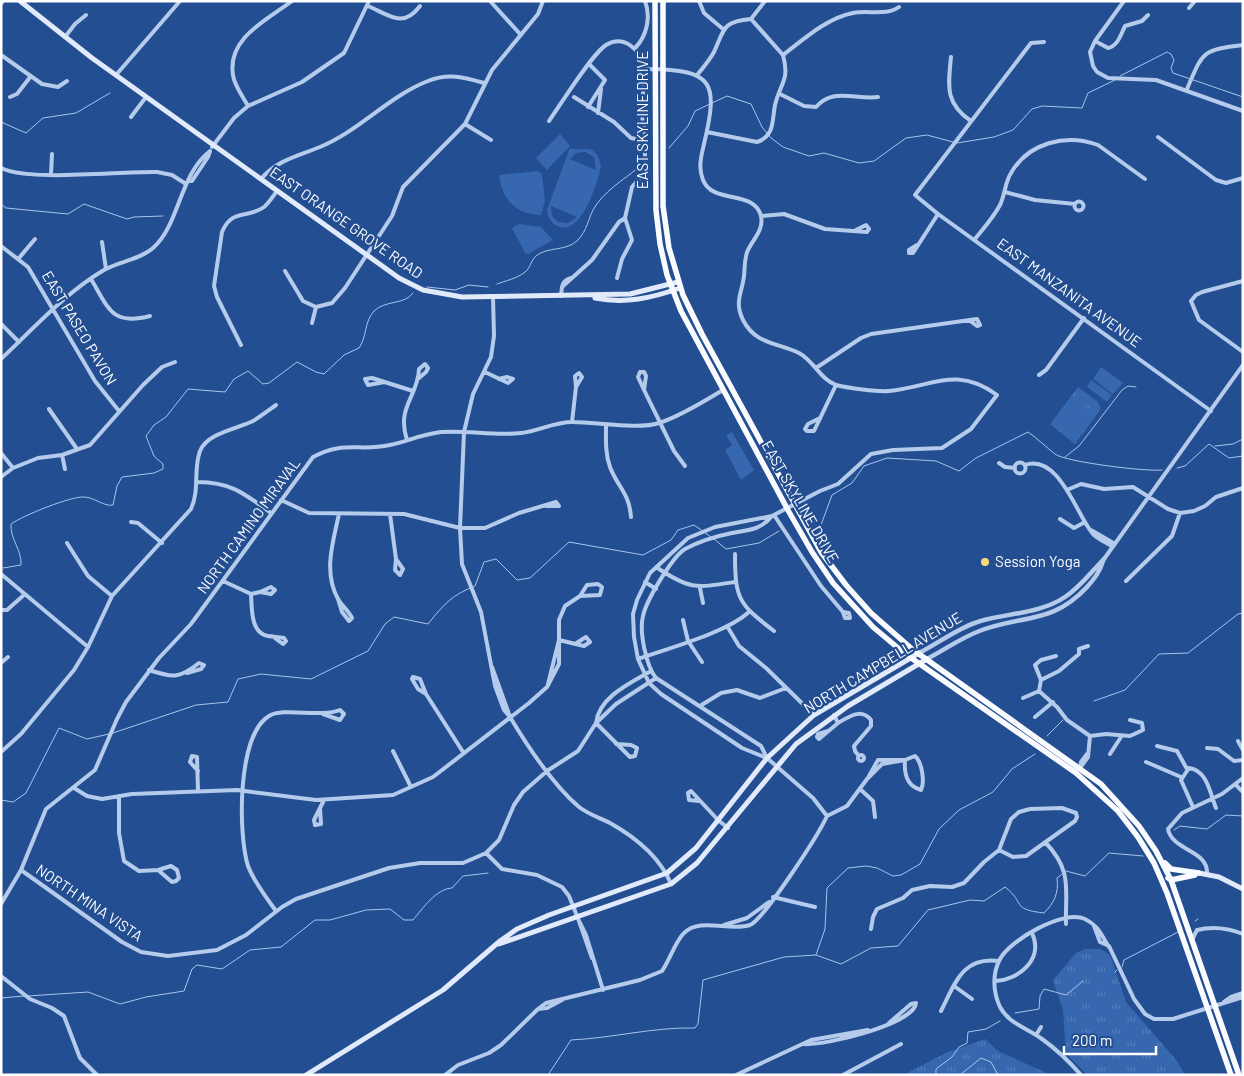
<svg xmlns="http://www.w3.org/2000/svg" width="1244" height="1076" viewBox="0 0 1244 1076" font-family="Barlow,sans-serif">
  <defs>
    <pattern id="grass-tufts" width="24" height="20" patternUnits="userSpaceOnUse" patternTransform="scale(1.25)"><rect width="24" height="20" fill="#3767ae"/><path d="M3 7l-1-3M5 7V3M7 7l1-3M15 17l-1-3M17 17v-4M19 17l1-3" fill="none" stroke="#557eba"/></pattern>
  </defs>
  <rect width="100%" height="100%" fill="#234e91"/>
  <path fill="url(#grass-tufts)" d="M1078,387L1097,401L1101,409L1075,444L1050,424Z
    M1085,949H1100L1110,955L1126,1002L1177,1061L1185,1075H1087L1066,1053L1063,1010L1053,980L1076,953Z
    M985,1039L998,1051L1051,1075H903L948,1052Z"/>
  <path fill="#3767ae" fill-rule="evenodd" d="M560,134L570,146L547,170L536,158Z
    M570,148C583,153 596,140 601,166C598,182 581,238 557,226C550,222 548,217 547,210ZM585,152L594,157L596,170L570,159L576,153ZM551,207V206L577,217L568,223L558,222L552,216Z
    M538,171L542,174L545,201L541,215C515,214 502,199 499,175Z
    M519,224L541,227L553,240L528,254L525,253L512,228Z
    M1101,367L1123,383L1113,394L1093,379Z
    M1091,380L1112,395L1107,402L1087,387Z
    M1080,396L1089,402L1074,422L1086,428L1074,440L1060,430L1066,424L1062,420Z
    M732,432L754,470L741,480L725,450L732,445L726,435Z"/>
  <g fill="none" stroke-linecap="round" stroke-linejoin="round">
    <path stroke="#a8c5ed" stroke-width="1" d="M1120,76L1167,52L1171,54L1174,60L1171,68L1173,73L1243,97
      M1,122L26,133L43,118L76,113L110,93
      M957,143L994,137L1013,130L1032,109L1042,106L1082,108L1088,93L1115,80
      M669,148L688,126L695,111L727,96L751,104L762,127L771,138L783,147L809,156L824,153L859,163L874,161L906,138L927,135L953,142
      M1,204L6,208L68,214L84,204L127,219L134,217L163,216
      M497,284C505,281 518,278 525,272C530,269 531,260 536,256C548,246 566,252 578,240C587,230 588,220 593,210C603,192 623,180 638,168
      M427,287L455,290L469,285L488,287
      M1215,446L1233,444L1243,439
      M1065,457L1079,446L1122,390L1128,386L1136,387
      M1177,468L1185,466L1209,444L1229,458L1243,456
      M816,526L821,525L832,495L852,483L864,466L887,458L936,461L959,471L976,458L1028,432C1038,439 1046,447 1055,454C1065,462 1148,472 1162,470
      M714,539L726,549L759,543L779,531
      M3,568L21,565C22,550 10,539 11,524C22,516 71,496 84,497C94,497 104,507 113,505L117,486L122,477L154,473L163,469V464L154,456L146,436L154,425L166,417L188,389L225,392L234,379L248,371L263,384L269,383L297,362L316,372L324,374L344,355L359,348C367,337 364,322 374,311C385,300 405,305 413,293
      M1094,701L1125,690L1159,654L1188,653L1238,614L1243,613
      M113,733L196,705L228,702L238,679L261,674L311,679L368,651L385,624L394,617L428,624C444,604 452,595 475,586L484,562L496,559L517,580L530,578L569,542L643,555L671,540L678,530L694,525L711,537
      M1047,736L1063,720
      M1,800L13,802L26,793L59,728L87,739L109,734
      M1174,830L1180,826L1207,829L1226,815L1243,816
      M1066,871L1085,876L1109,853L1143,856
      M1195,921L1198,919
      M816,955L841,964L871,948L898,946L928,910L970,900L984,901L1005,887C1026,903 1010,909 1044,913C1054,903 1059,893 1057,878L1062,874
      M1122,967L1124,960L1178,932
      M1115,972L1117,970
      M28,996L88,992L120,1004L146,997L184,991L192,969L197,965L222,969L250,950L281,947L315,920H330L366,910L390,909L404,920H413C423,908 436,889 452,888L463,876L488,873
      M1,998L24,996
      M1015,1013L1039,1009L1040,996L1044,989L1066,995L1083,981
      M542,1075H548L571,1040C613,1038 653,1027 695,1028L698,1024L703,980L784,957L816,955L825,929L827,888L848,868L866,866L877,868L893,876L901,875L920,864L939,829L959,810L993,792L1012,769L1035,754
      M936,1075V1069L952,1057L959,1047L967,1043L968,1032L986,1029L1000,1021
      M960,1075L981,1058L991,1062L998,1075"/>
    <path stroke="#b4cbec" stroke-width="4" d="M490,1L521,35
      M699,1L704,13L723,29
      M1124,1L1095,41L1090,52L1093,66L1097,72L1108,78L1156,80L1243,111
      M1,4L3,1
      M368,6C389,15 403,29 420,6
      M1189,8L1195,1
      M751,19L765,1
      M65,37L75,24L86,15
      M1095,41L1108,48C1118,46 1121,34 1125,26L1142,21L1148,15
      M1044,42L1031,43L915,195L938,214L1211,411
      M635,48C647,36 651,17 645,1
      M1,55L42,84L58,87L67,81
      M783,55C804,39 827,18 853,13C868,10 887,16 899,7
      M951,57C948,87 945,103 971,121
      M641 69a3 3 0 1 1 6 0a3 3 0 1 1-6 0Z
      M648,69C713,70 719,81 704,144C701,157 698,167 703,180C713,205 754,189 761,216C764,230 753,239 748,250C744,258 745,268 744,276C742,293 734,302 743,320C756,345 777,342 799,353C814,361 820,379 836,385C848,388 877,392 889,391C931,387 956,365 997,395L971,429L942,448L893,450L871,454L838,484L820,491L772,516L715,527L688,538L650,573L637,600L633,614L634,637L638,659L649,683L661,694L742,748L767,758L813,798L827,816
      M116,75L180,1
      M697,75C703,68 709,61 714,52C725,28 722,22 751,19
      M1187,89C1203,52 1201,50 1243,45
      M780,94L804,106L816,107C833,87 855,100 878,97
      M10,97L17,94L31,76
      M574,97L614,122L631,138L645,141
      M248,106C243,97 234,85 233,75C227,38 267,20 292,1
      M588,107L605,80L590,65
      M598,113L601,89
      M131,117L146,97
      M549,121C561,104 591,55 606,45C624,34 640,50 644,66
      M465,124L491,140
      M707,132L757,142C775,136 772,120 775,105C780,83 790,81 783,55L751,19
      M1158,137L1216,180L1226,183L1243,178
      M212,147L234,118L248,106L302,82L344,53L369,1
      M1,168C30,182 120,171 157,172L172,175L186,184
      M51,174L52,154
      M261,179C277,160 298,156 320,147C359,131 389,96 428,81C448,73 464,77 484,83
      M1005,192L1035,200L1075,204
      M1074.5 206a4.5 4.5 0 1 1 9 0a4.5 4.5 0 1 1-9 0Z
      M761,216L784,214L825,229L867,232L869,229L866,225L856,230
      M975,239C983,229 993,218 1000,205C1005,195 1005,182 1011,173C1028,143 1066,133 1098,145L1145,179
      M102,242L106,269
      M917,245L909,250V253H913L938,214
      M1,246L28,267L95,381L119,411
      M19,258L35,239
      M285,271L303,301L316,307L332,303L345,288L392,216L403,187L465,124L492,70L538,14L543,1
      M617,278L622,259L632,240L625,218
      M91,279C109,309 112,326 150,316
      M1243,281L1202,292L1196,295L1191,301L1199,320L1243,352
      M562,287L592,260L619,222L625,218L632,187L645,172V135L642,116L644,72
      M561,296C562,287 561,281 571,278
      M312,323L316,307
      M1,324L19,342
      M241,345L217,297L214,286L222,232C232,208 248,219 264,207C269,203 273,196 277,191
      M1,359C34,328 65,293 104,270C120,261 139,260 153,248C180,224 179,175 210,151L208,157L192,181H188
      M816,368L861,338L871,334L977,319L980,325L977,326L969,320
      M485,372L508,383L513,379L507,377L499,379
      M1039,375L1046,370L1084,318
      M385,382L368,385L365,379L372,378L413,391
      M644,390L646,376L644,372H640L638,377L646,394L674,451L685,466
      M49,409L77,449
      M820,418L808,424L805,429L807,431H814L836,385
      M572,422L576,387L582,377L579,373L575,376L576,387
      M606,424C606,439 605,453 610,467C618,488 629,492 631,517
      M407,440C396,407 418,397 419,369L425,364L428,368L426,372L419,378
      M1,453L13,468
      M62,455L65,469
      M1014.5 468a5.5 5.5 0 1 1 11 0a5.5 5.5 0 1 1-11 0Z
      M999,463L1005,467L1015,468
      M1025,465C1059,453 1077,516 1093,534C1098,539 1107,543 1113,547
      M1,477L13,468L38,458L62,455L90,445L143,385L162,367L175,362
      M198,482C231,482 245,494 271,513
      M1067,490L1081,484L1104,489L1133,487L1168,509L1180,513L1194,511L1205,506L1216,497L1243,488
      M281,500L309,513L404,514L460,528H485L519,513L556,502L559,506H546
      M390,514L396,559L403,569L400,575L395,570L396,559
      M774,515L821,586L843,612L845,618H850L849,613L843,612
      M1060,519L1074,528L1085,522
      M131,522L138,523L162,543
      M1091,530L1115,544
      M67,543L88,576L112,596
      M735,554C735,600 739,604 774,631
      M1104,559L1243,365
      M656,567C690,590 696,588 735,582
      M1,574L88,647
      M223,581L251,594C252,607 250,633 268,636C274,637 279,637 284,638L286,641L283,644L272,636
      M1126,581L1172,536L1180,513
      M645,582L656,589
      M700,588L703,603
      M251,594L260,592L271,594L275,590L271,587L260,592
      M338,599L342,612L349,621L352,618C348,610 342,606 338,599C323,572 333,542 339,514
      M1,610H7L25,594
      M683,620L688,641L702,662
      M727,626L739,646L766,668L814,715
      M559,640L584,646L590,642L586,637L575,644
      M638,659C669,648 726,633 749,612
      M1,663L8,657
      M492,667L510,717L504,710L495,686L481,612L462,564L460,528L464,432L473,394L491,357L494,336L493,297
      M149,670C173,678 179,679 199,663L204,665L201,669L187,673
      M1041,680L1059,671L1079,654V649L1088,646
      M548,684L559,640V620L565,606L580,596L587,585L598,584L602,587L600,595L580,596
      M1039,691L1057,707L1067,720L1090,736L1088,757L1080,768L1081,762L1087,754
      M1039,691L1041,680L1035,665L1041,660L1056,656
      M426,694L418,689L412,679L413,677L420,679L426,694L463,752
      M1023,698L1039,691
      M700,706L721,693L737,690L760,698L786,688
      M834,715L838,723C850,716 861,708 871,720V726L854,746L855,751L859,756
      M510,717C528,747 552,784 579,807C588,814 600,818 610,823C635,837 660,857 671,884
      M1035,717L1053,702
      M596,723L630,757L635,756L637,748L631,745L616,744
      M596,723C599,697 630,683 651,671
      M828,731L818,734L817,737L819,739L838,723
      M1090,736L1106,734L1130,736L1143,730L1142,723L1130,720
      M1238,741L1243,750
      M1157,746L1177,751L1187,769
      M1207,748L1218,749L1234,761L1243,760
      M393,751L411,787
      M1,752L21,734L74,670L88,647L112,596L191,509C200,489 193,470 200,451C207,433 237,429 253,421C261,416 269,410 276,405
      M1110,754L1121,737
      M858 758a3 3 0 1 1 6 0a3 3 0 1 1-6 0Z
      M915,756C922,762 925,782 921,790C906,786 904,773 905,760Z
      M767,758L761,746L656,678C646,666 639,631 643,616C646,601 672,557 685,549C698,542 717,536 732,533C748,530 761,530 772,516
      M1146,762L1181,777
      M1235,784L1243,792
      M74,788L87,796L102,799L132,794L237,790L316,800L393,795L433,777L529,703L547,687L559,664V640
      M860,789L873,801L875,817
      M198,791L197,757L192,756L190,762L198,771
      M119,796V833L124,861L139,871L158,870L171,866L177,870L179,878L176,881L172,882L158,870
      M699,801L689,800L688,793L691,791L718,820L728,828
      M1193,807L1181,780L1189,768C1207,770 1210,793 1216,808
      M320,809L321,824L315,825L314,820L324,800
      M827,816L847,806L867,779L882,764L905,760H878L869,776
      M1045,842C1073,871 1065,889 1066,924
      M486,853L502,869L537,875L562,887L569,896L579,921
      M21,870L122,942L141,952L168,956L217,950L246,935L282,907L296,899L389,868L420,863H463L486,853L499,840L514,805L523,792L547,771L578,751L596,723L616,704L656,678
      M1207,874C1209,850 1172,851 1168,829L1182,813L1222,794L1243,778
      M773,897L815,907
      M1,904L21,870L46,809L95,770L117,719L126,702L159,658L191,624L313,457C345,440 359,452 390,445C408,441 423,434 441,432C468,430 494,436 521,433C539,431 554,422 572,422C597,422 638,430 659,423C679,417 705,401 723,390
      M276,911C266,897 254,882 248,866C238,834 237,735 269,716C284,707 319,718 340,710L344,714L340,720L323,714
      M724,925L747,918L769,902
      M1094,926L1100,942L1107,945
      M871,929L873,917L877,909L903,898L912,890L930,886L952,887L964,883L984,862L999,850L1011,819L1019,812L1030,809L1062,808L1076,813L1077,817L1075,821L1026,856L1013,857L999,850
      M1192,940L1197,930C1213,926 1228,928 1243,934
      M1109,946L1134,999L1145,1014L1154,1019H1173L1243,997
      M592,958L579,921L586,935L603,990
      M1,976L30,999L52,1008L64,1016L80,1058L97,1075
      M995,981C1019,980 1044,959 1032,933
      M954,986L972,999
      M562,1000L547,1008L538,1009L546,1003L640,980L662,971C669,961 675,943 683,934C699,916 730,932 750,925C764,919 819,834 827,816
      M1224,1002L1231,997L1243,993
      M941,1011C955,984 962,956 999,961
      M1036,1035L1041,1027
      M804,1044C825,1046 914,1024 916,1003L911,1004L889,1023
      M445,1075L458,1065L489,1053L501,1045L538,1009
      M736,1075L811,1040L868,1030
      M843,1075L901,1044
      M1081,1075C1069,1061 1056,1049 1042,1039C1027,1028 1009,1024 1000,1007C993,992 992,974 1000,959C1010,940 1064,909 1085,919C1099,926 1101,935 1109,947"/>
    <path stroke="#b4cbec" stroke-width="4.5" d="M919,653C940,642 961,626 984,620C1011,613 1041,613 1065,597C1080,587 1091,572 1104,559
      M927,659C946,649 962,637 982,630C1023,615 1053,624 1087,587C1094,579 1100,572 1103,561"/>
    <path stroke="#e0eafa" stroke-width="5" d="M20,1L92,58L399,278L423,290L462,297L630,294L678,282
      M595,298C625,304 652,298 680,288
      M1199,873L1219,877L1243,889
      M499,944L671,884L697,863L796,744L848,706L927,659
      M306,1075L443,990L500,941L517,929L549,915L667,873L696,848L767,758L814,715L919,653"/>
    <path stroke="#fafbff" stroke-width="5.5" d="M655,1L656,210L660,244L667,275L681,311L789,512L812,552L833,583L873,627L904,653L1076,773L1118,811L1138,837L1154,863L1167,893L1231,1075
      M663,1V206L669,248L683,295L702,334L821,552L846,585L871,613L912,649L1101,784L1139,826L1156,851L1171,880L1239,1075
      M1165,863L1171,869L1199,873
      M1168,878L1171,880L1195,875"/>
  </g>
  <circle fill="#f8d877" stroke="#234e91" stroke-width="2" cx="985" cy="562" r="5"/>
  <g text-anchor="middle" stroke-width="4.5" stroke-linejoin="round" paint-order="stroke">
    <g font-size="15" fill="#fff" stroke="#234e91">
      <text transform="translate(643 120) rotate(-90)" y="5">EAST SKYLINE DRIVE</text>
      <text transform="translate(346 223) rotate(35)" y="5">EAST ORANGE GROVE ROAD</text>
      <text transform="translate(1069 293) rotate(36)" y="5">EAST MANZANITA AVENUE</text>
      <text transform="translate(79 328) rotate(59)" y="5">EAST PASEO PAVON</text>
      <text transform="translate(800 502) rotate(60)" y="5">EAST SKYLINE DRIVE</text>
      <text transform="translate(249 526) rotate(-54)" y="5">NORTH CAMINO MIRAVAL</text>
      <text transform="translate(883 663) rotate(-31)" y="5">NORTH CAMPBELL AVENUE</text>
      <text transform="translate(89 903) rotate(34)" y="5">NORTH MINA VISTA</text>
    </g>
    <g font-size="15" fill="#fff" stroke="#234e91" text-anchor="start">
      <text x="995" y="567">Session Yoga</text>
    </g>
  </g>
  <rect width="1244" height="1076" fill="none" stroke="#ffffff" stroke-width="5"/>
  <path d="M1064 1046v8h92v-8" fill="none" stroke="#ffffff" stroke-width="2.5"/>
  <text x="1072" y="1046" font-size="15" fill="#ffffff" stroke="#234e91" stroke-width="4" paint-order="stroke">200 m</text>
</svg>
